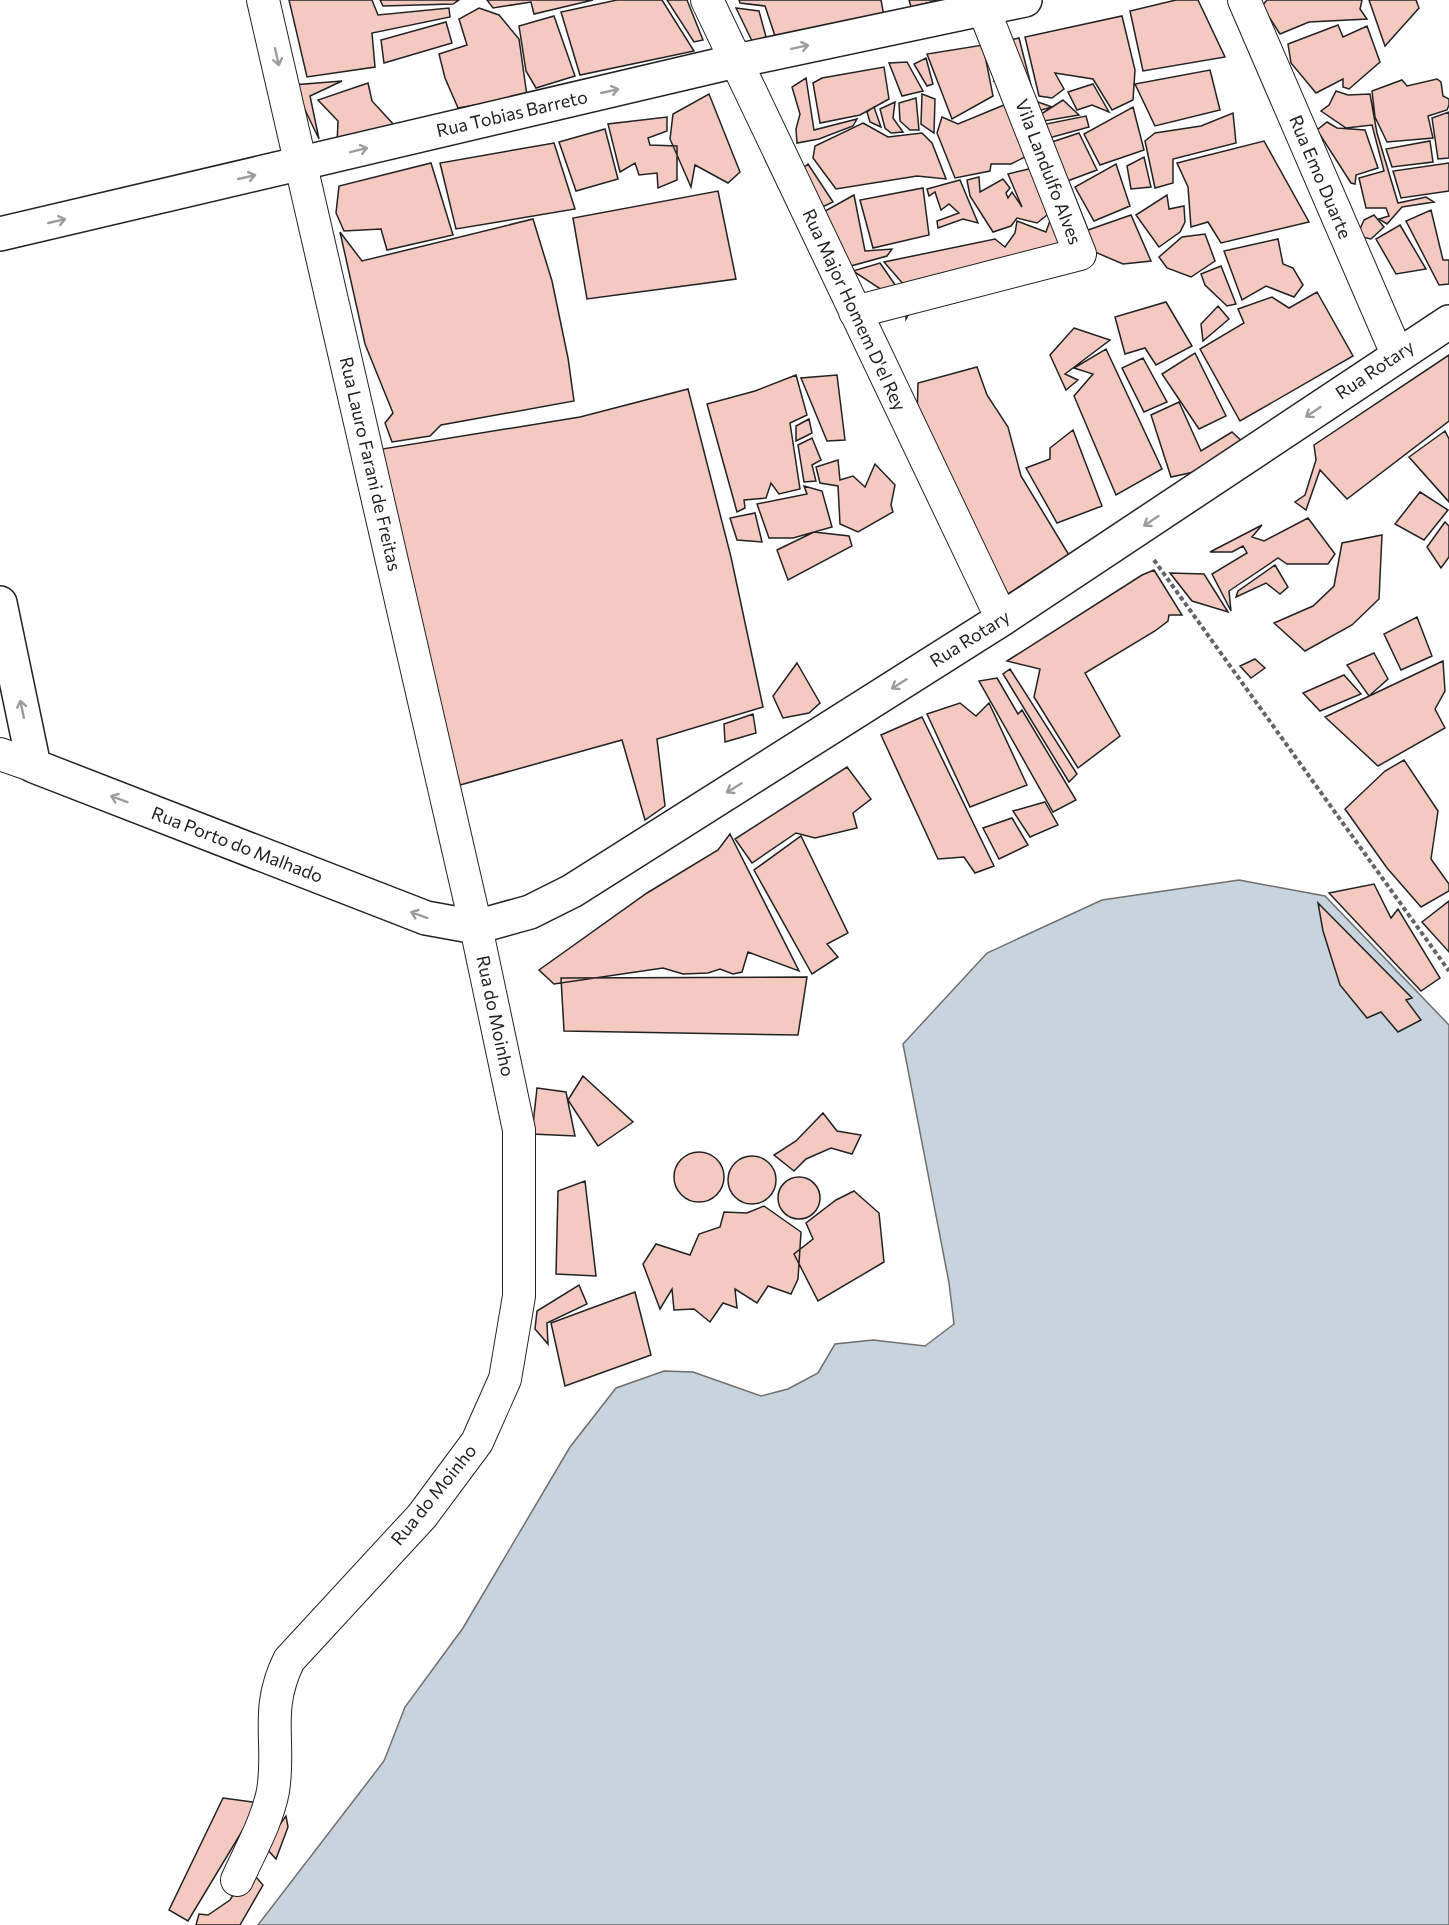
<svg xmlns="http://www.w3.org/2000/svg" width="1449" height="1925" viewBox="0 0 1449 1925" font-family="Commissioner,sans-serif">
  <rect width="100%" height="100%" fill="#fff"/>
  <path fill="#c7d3dd" stroke="#6f6f6f" stroke-width="1.5" d="M1239,880L1325,896L1449,1025V1925H258L384,1761L405,1707L463,1628L570,1447L616,1388L664,1371L693,1372L761,1396L788,1389L818,1373L835,1344L873,1340L925,1346L954,1324L949,1283L903,1044L987,953L1102,900Z"/>
  <path fill="#f3c9c0" stroke="#222" stroke-width="1.5" d="M289,0H372L378,15L449,8L450,17L372,33L375,67L307,77Z
    M380,0H459L453,4L383,6Z
    M487,0H593L534,14L531,2L493,8Z
    M617,0H662L694,51L580,75L561,12Z
    M667,0H687L703,40L694,42Z
    M739,0H881L884,16L778,45L765,6L740,3Z
    M909,0H940L911,7Z
    M1176,0H1198L1225,57L1143,71L1130,11Z
    M1267,0H1362L1360,9L1367,19L1309,22L1280,34L1262,6Z
    M1369,0H1416L1419,8L1385,46Z
    M479,8L499,15L519,39L527,96L458,108L445,78L439,54L467,45L459,19Z
    M736,8L759,11L768,44L755,47Z
    M554,16L575,76L536,88L526,71L519,26Z
    M1122,16L1135,70L1133,100L1112,110L1093,79L1055,73L1064,89L1052,98L1039,96L1025,37Z
    M446,22L452,43L384,63L381,40Z
    M1338,25L1343,37L1367,26L1380,62L1349,89L1343,87V79L1316,93L1291,63L1288,44Z
    M1019,38L1035,101L1052,107L1031,113L1017,82L994,81L1008,66L995,43Z
    M983,45L993,96L952,119L927,54Z
    M926,58L933,84L927,86L914,64Z
    M907,62L923,91L902,96L889,63Z
    M884,67L889,99L860,115L820,123L813,83L822,78Z
    M1210,70L1220,110L1155,126L1135,84Z
    M806,78L814,130L857,119L853,126L819,139L797,143L796,129L800,114L792,87Z
    M1437,79L1441,82L1443,96L1449,99V105L1447,110L1428,116L1433,138L1387,142L1375,117L1372,91L1402,80L1407,86Z
    M342,81L310,96L319,139L293,85Z
    M368,83L372,101L395,126L337,144L338,121L318,100Z
    M1093,84L1109,112L1092,105L1077,110L1068,92Z
    M1336,91L1348,95L1370,94L1377,133L1398,203L1426,197L1434,202L1402,207L1387,224L1379,219L1389,216L1386,208H1366L1359,178L1384,171L1372,125L1346,128L1321,111L1329,105Z
    M709,94L740,172L728,183L695,165L691,187L670,139L673,114Z
    M922,94L935,99L934,133L921,124Z
    M916,98L919,130H910L900,121L899,103Z
    M1063,100L1079,115L1038,122L1035,118Z
    M895,102L893,118L903,132L891,133L885,128L880,109Z
    M1004,105L1029,155L1011,164H991L990,171L955,178L937,133L942,117L958,124Z
    M874,107L881,127L870,122L867,112Z
    M1133,107L1144,150L1100,165L1084,134Z
    M1449,112V158L1438,159L1432,118Z
    M1233,113L1236,143L1173,159V183L1155,188L1145,141L1155,133L1201,126Z
    M1086,116L1089,127L1038,141L1036,126Z
    M667,117V131L648,138L650,145L677,146V180L658,188L657,173L639,175L635,163L620,172L608,124Z
    M1327,122L1337,128L1365,130L1378,168L1356,175L1355,184L1351,183L1317,130Z
    M863,123L888,137L922,133L932,143L946,179L917,176L836,189L813,158L815,146Z
    M605,129L618,179L576,191L559,142Z
    M1079,133L1097,170L1062,183L1040,146Z
    M1264,141L1309,222L1221,243L1208,222L1191,227L1188,187L1177,163Z
    M1430,141L1433,162L1392,167L1386,149Z
    M554,143L575,209L456,229L440,163Z
    M1144,157L1151,187L1131,189L1127,166Z
    M431,163L453,235L387,250L381,229L344,231L336,213L339,186Z
    M1449,163V191L1401,198L1393,171Z
    M808,164L833,202L816,210L795,175Z
    M1116,164L1130,206L1094,221L1075,187Z
    M1033,168L1052,211L1037,223L1017,218L1011,226L993,232L970,196L967,180L979,177L980,192L1003,179L1010,188L1006,193L1008,198L1012,192L1022,207L1008,174Z
    M960,180L978,223L963,219L938,228L937,221L959,213L949,204L941,210L935,192L929,196L927,189Z
    M1070,185L1088,230L1131,215L1151,261L1123,264L1095,252L926,282L906,319L905,286L884,262L995,239L1005,247L1015,233L1017,221L1046,232L1053,212Z
    M923,188L929,235L873,248L860,200Z
    M718,191L736,279L587,299L573,218Z
    M854,195L865,251L892,249L887,256L847,267L818,215Z
    M1167,195L1169,209L1184,206L1185,222L1180,232L1159,247L1136,215Z
    M1431,210L1443,260H1449V284L1439,285L1406,221Z
    M1374,215L1384,227L1371,239L1357,236L1364,220Z
    M533,219L552,281L568,358L574,401L441,425L430,436L392,442L385,423L393,413L365,344L340,232L362,261Z
    M1400,225L1426,269L1396,274L1376,239Z
    M1205,234L1215,261L1191,277L1167,268L1159,257L1182,237Z
    M1278,239L1283,264L1293,268L1303,285L1294,297L1266,286L1242,300L1224,251Z
    M880,263L898,289L888,294L853,271Z
    M1221,266L1236,304L1227,306L1205,285L1201,274Z
    M1317,292L1353,356L1240,421L1200,349L1244,323L1238,309L1272,297L1289,308Z
    M1166,302L1192,346L1156,365L1145,348L1125,354L1115,317Z
    M1218,306L1229,319L1203,341L1201,324Z
    M1074,328L1110,340L1065,374L1078,380L1066,390L1050,355Z
    M1106,349L1162,469L1116,495L1074,396L1093,374L1074,368Z
    M1195,353L1226,416L1199,429L1162,374Z
    M1449,355V421L1347,499L1320,470L1306,510L1295,502L1305,495L1316,460L1314,445Z
    M1143,358L1167,402L1144,412L1122,368Z
    M977,367L987,395L1008,427L1021,476L1069,555L1008,594L917,417L918,383Z
    M796,375L807,415L790,423L800,489L779,494L771,483L766,498L744,500L745,508L737,512L707,404L755,391Z
    M837,375L845,440L827,441L801,378Z
    M688,389L731,557L763,707L657,739L665,806L645,820L622,740L460,785L419,629L389,499L382,449L580,417Z
    M1179,402L1201,451L1232,432L1248,447L1203,470L1171,477L1151,415Z
    M809,419L812,433L796,441V426Z
    M1073,430L1102,506L1057,523L1026,468L1050,459V448Z
    M1445,431L1449,439V502L1409,457Z
    M812,438L821,460L812,465L816,481L804,482L798,445Z
    M838,460L840,480L853,476L865,487L875,464L895,485L891,505L893,512L858,532L840,524L838,486L820,483L816,467Z
    M804,486L822,491L832,527L793,538H769L757,504L807,494Z
    M1420,492L1448,510L1424,540L1395,524Z
    M755,513L762,542L737,540L730,518Z
    M1308,518L1335,554L1328,564H1287L1278,558L1229,591L1231,611L1212,574L1247,553L1243,546L1232,552H1210L1262,525L1252,537L1264,541Z
    M1445,522L1449,526V557L1441,568L1427,547Z
    M814,532L849,536L852,546L788,580L777,550Z
    M1382,535L1379,599L1352,625L1305,651L1274,623L1313,606L1334,586L1342,543Z
    M1275,565L1288,587L1280,594L1266,583L1236,597L1238,591Z
    M1154,570L1182,615H1169L1168,621L1155,631L1085,673L1120,736L1078,768L1034,697L1040,669L1007,661L1142,575Z
    M1170,573L1204,574L1228,612L1192,601Z
    M1417,617L1432,656L1401,670L1384,634Z
    M1374,653L1388,679L1369,696L1347,665Z
    M1255,659L1265,668L1251,678L1240,666Z
    M1443,661L1445,691L1435,709L1445,728L1378,766L1325,717Z
    M797,663L820,703L809,713L783,718L773,696Z
    M1010,669L1077,774L1069,782L1003,674Z
    M1344,675L1361,694L1320,711L1303,693Z
    M997,678L1018,714L1022,710L1076,800L1053,812L979,681Z
    M960,703L976,716L989,703L1027,785L970,807L927,714Z
    M753,714L756,733L725,742L724,724Z
    M922,717L994,866L975,873L964,857L938,859L881,735Z
    M1404,760L1438,811L1431,859L1449,884V891L1421,907L1387,868L1345,809L1385,771Z
    M847,767L871,799L853,813L857,828L815,838L796,833L752,863L735,839Z
    M1045,802L1058,825L1030,837L1013,811Z
    M1012,818L1028,845L999,859L983,828Z
    M730,834L799,971L748,952L742,972L733,974L720,969L708,973L683,974L663,968L554,984L539,970L647,893L718,850Z
    M801,836L848,933L827,944L838,957L812,974L754,870Z
    M1374,884L1391,918L1398,909L1440,978L1421,991L1329,893Z
    M1449,901V952L1422,922Z
    M1318,903L1412,998L1406,1000L1421,1020L1398,1032L1381,1012L1367,1018L1340,985L1323,931Z
    M807,977L798,1035L564,1031L561,978Z
    M583,1076L633,1122L598,1146L568,1100Z
    M537,1088L566,1092L575,1136L532,1134Z
    M823,1113L837,1131L861,1135L852,1154L831,1148L806,1159L794,1171L774,1155L796,1141Z
    M674 1177a25 25 0 1 1 50 0a25 25 0 1 1-50 0Z
    M728 1180a24 24 0 1 1 48 0a24 24 0 1 1-48 0Z
    M778 1198a21 21 0 1 1 42 0a21 21 0 1 1-42 0Z
    M585,1181L596,1276L556,1274L558,1191Z
    M854,1191L879,1213L884,1262L818,1301L794,1254L813,1239L806,1223L836,1200Z
    M764,1206L801,1232L798,1279L791,1294L768,1286L757,1303L735,1289L737,1308L723,1303L710,1322L694,1309L674,1310L672,1289L660,1309L643,1264L656,1244L690,1255L699,1234L720,1227L724,1212L747,1213Z
    M579,1285L587,1304L547,1323L548,1344L535,1329L537,1311Z
    M635,1292L651,1355L565,1386L551,1323Z
    M223,1798L259,1803L188,1921L169,1910Z
    M286,1816L288,1827L276,1859L264,1846Z
    M249,1869L263,1885L240,1925H196L199,1914L208,1915L230,1900Z"/>
  <g fill="none" stroke-linecap="round" stroke-linejoin="round">
    <defs>
      <path id="minor" d="M707,0L1002,619
        M1244,0L1397,354
        M855,312L1080,254L980,0
        M0,754L34,766
        M237,1880C250,1851 267,1822 273,1791C281,1741 264,1711 289,1660L422,1516L477,1442L505,1379L519,1296V1130L476,927L263,0"/>
      <path id="primary" d="M0,234L736,61L1025,0
        M0,603L34,766L426,918L476,927L530,912L572,891L1002,619L1449,322"/>
    </defs>
    <use href="#minor" stroke="#222" stroke-width="34"/>
    <use href="#primary" stroke="#222" stroke-width="36"/>
    <path stroke="#646464" stroke-width="4" stroke-dasharray="4.5 3" stroke-linecap="butt" d="M1154,560L1449,971"/>
    <use href="#minor" stroke="#fff" stroke-width="32"/>
    <use href="#primary" stroke="#fff" stroke-width="33"/>
  </g>
  <defs><path id="oneway-shaft" d="M-6 0H5M1.5-3L5.5 0L1.5 3" fill="none" stroke-width="1.6" stroke-linecap="round" stroke-linejoin="round" transform="scale(1.5)"/></defs>
  <g stroke="#9c9c9c">
    <use href="#oneway-shaft" transform="translate(800 47) rotate(-12)"/>
    <use href="#oneway-shaft" transform="translate(277 57) rotate(77)"/>
    <use href="#oneway-shaft" transform="translate(610 91) rotate(-13)"/>
    <use href="#oneway-shaft" transform="translate(359 150) rotate(-14)"/>
    <use href="#oneway-shaft" transform="translate(247 177) rotate(-13)"/>
    <use href="#oneway-shaft" transform="translate(57 221) rotate(-13)"/>
    <use href="#oneway-shaft" transform="translate(1313 412) rotate(146)"/>
    <use href="#oneway-shaft" transform="translate(1151 521) rotate(146)"/>
    <use href="#oneway-shaft" transform="translate(899 684) rotate(148)"/>
    <use href="#oneway-shaft" transform="translate(22 709) rotate(-102)"/>
    <use href="#oneway-shaft" transform="translate(734 788) rotate(148)"/>
    <use href="#oneway-shaft" transform="translate(119 799) rotate(-159)"/>
    <use href="#oneway-shaft" transform="translate(419 915) rotate(-160)"/>
  </g>
  <g text-anchor="middle" stroke-width="4.5" stroke-linejoin="round" paint-order="stroke">
    <g font-size="18" fill="#222" stroke="#fff">
      <text transform="translate(512 114) rotate(-13)" y="6">Rua Tobias Barreto</text>
      <text transform="translate(1048 172) rotate(69)" y="6">Vila Landulfo Alves</text>
      <text transform="translate(1320 177) rotate(67)" y="6">Rua Emo Duarte</text>
      <text transform="translate(854 310) rotate(65)" y="6">Rua Major Homem D'el Rey</text>
      <text transform="translate(1375 370) rotate(-34)" y="6">Rua Rotary</text>
      <text transform="translate(370 464) rotate(77)" y="6">Rua Lauro Farani de Freitas</text>
      <text transform="translate(970 639) rotate(-32)" y="6">Rua Rotary</text>
      <text transform="translate(237 845) rotate(21)" y="6">Rua Porto do Malhado</text>
      <text transform="translate(495 1016) rotate(78)" y="6">Rua do Moinho</text>
      <text transform="translate(434 1495) rotate(-51)" y="6">Rua do Moinho</text>
    </g>
  </g>
</svg>
